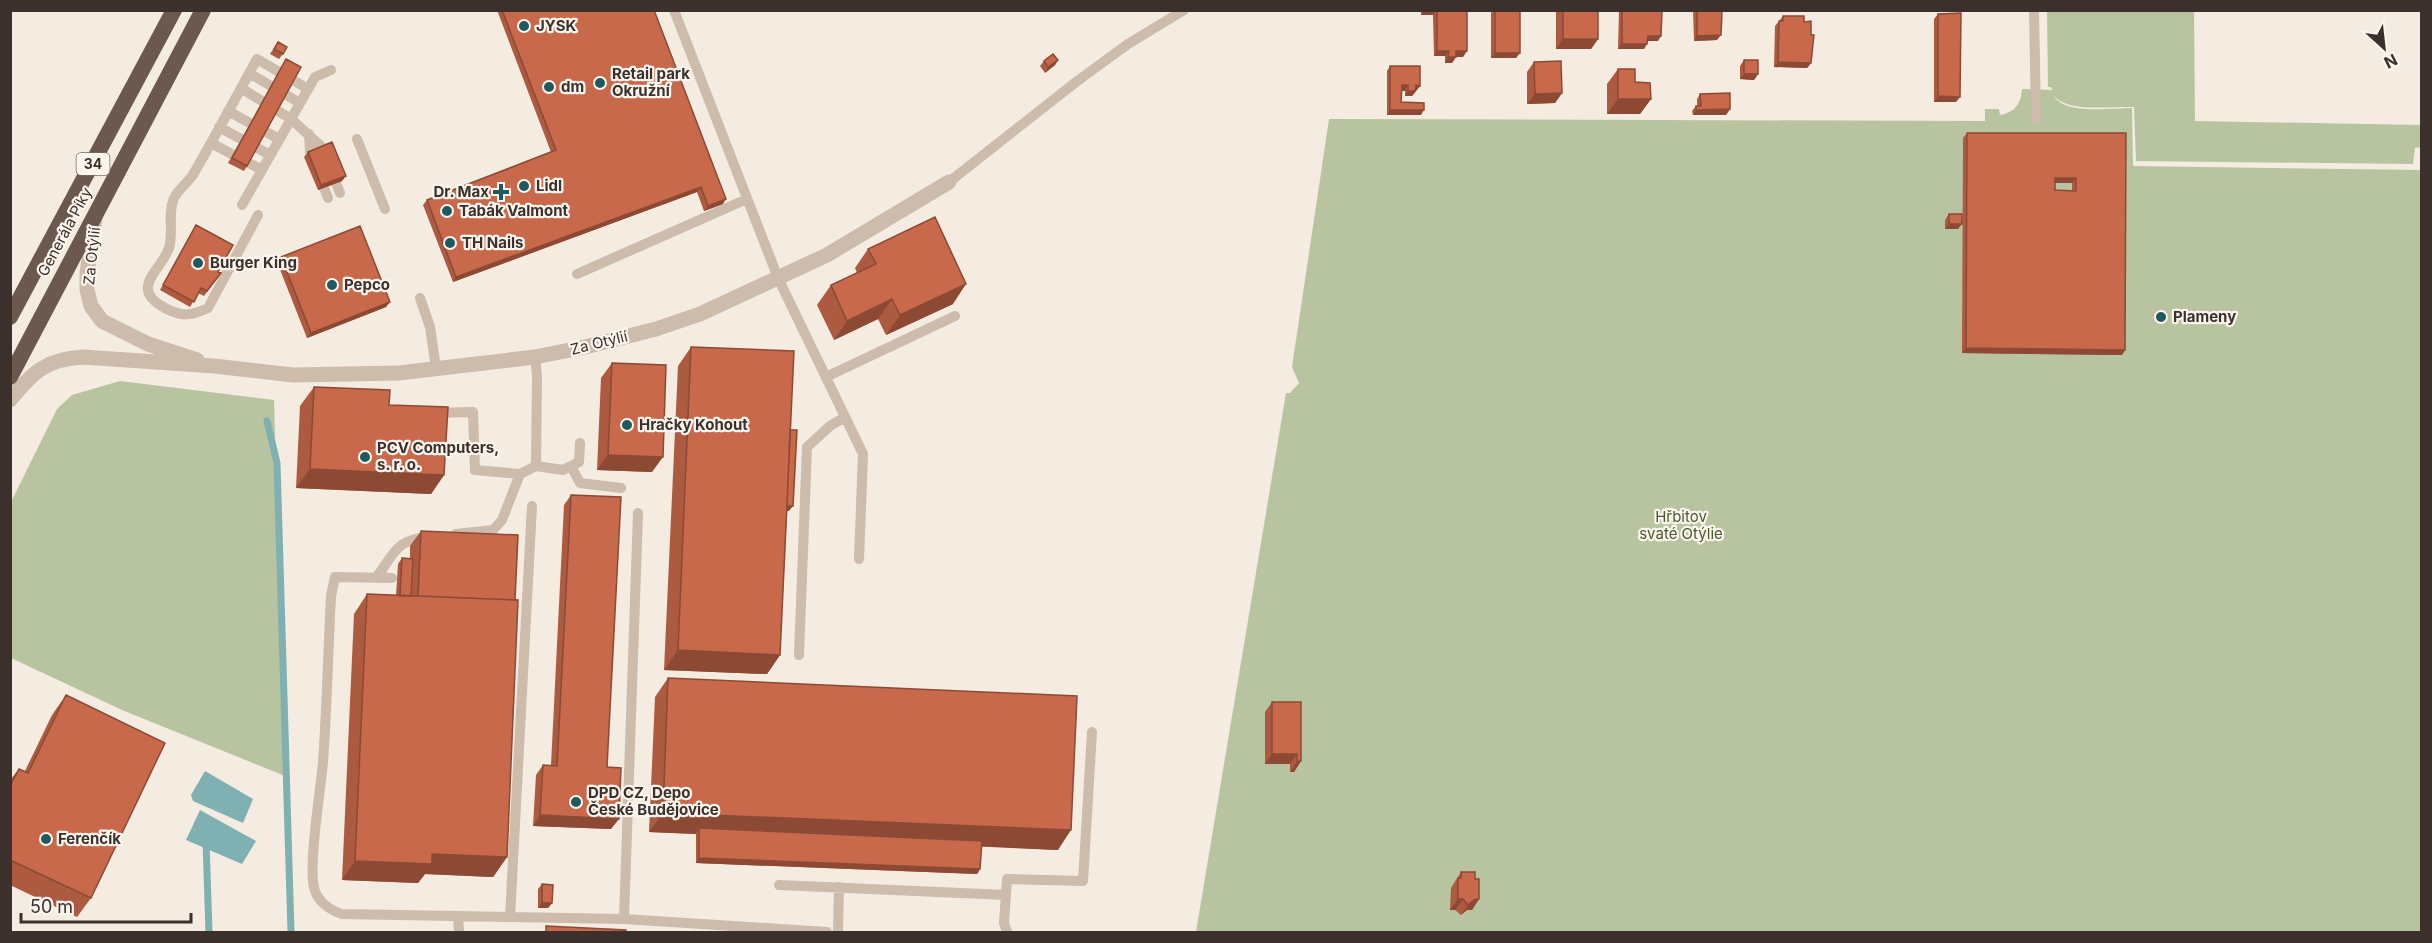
<svg xmlns="http://www.w3.org/2000/svg" width="2432" height="943" viewBox="0 0 2432 943" font-family="Inter,sans-serif">
  <rect width="100%" height="100%" fill="#f4ebe1"/>
  <path fill="#b8c4a0" d="M2194,10L2195,121L2421,125V147L2415,148L2413,164L2136,161L2134,107C2111,106 2069,113 2054,96C2065,115 2112,108 2132,108L2133,166L2421,170V932H1196L1286,393H1290L1299,383L1292,367L1329,119L1985,121V109H1999L2000,115C2015,112 2021,104 2022,89L2052,90L2051,87H2048L2047,11Z
    M120,381L274,400L285,776L122,710L11,658V502L57,409L72,395Z"/>
  <path fill="#7fb0b2" d="M205,771L253,799L243,823L193,801L191,795Z
    M200,810L256,841L242,864L186,840Z"/>
  <g fill="none" stroke-linecap="round" stroke-linejoin="round">
    <path stroke="#7fb0b2" stroke-width="7" d="M267,421L277,463L291,932
      M206,841L209,932"/>
    <path stroke="#cdbbac" stroke-width="10" d="M674,10L778,278L863,454L859,559
      M2034,10L2036,119
      M249,73L300,103
      M241,88L291,119L322,147L340,193
      M228,111L279,139
      M219,127L270,155
      M309,134L310,152L328,198
      M357,139L385,209
      M211,143L262,170
      M949,182L1076,82L1128,44L1184,10
      M242,205L315,77L331,70
      M258,215L208,308C191,316 182,317 165,308C128,288 161,271 169,248C174,232 167,214 174,198C179,188 189,182 194,173C216,135 236,97 257,59L308,89
      M577,274L747,199
      M420,298L430,327L436,368
      M535,357L537,375L536,466L563,470L579,462L580,443
      M826,377L955,316
      M433,413L473,412L475,470L520,474L536,466
      M571,466L580,483L621,488
      M532,506L510,917L624,919
      M638,513L624,919L827,932
      M456,534L493,530L502,520L520,474
      M376,578C394,554 396,539 429,537
      M392,578L335,577L331,596C328,651 327,707 323,762C321,788 307,871 315,891C320,904 330,910 342,914L510,917
      M799,655L807,447L830,426L845,417
      M779,885L1006,895
      M458,916L459,932
      M838,932L839,887
      M1007,932L1004,923L1007,879L1083,881L1092,732"/>
    <path stroke="#cdbbac" stroke-width="15" d="M95,219L87,273V290L91,306L102,321L148,344L197,360
      M10,400C33,372 46,359 83,357L214,366L293,375L399,373L535,357L585,347L656,329L700,314L827,255L949,182"/>
    <path stroke="#6c584f" stroke-width="16" d="M10,317L174,10
      M10,377L203,10"/>
  </g>
  <path fill="#ac5a40" fill-rule="evenodd" d="M497,10H654L723,204L704,211L697,192L453,282L423,205L427,200L551,152Z
    M1421,10H1467L1463,57H1456L1452,63H1445V56H1434L1433,15H1421Z
    M1493,10H1520L1516,58H1491V13Z
    M1556,10H1598V39L1591,49H1556Z
    M1619,10H1662L1658,41H1648L1644,49H1618Z
    M1693,10H1722L1717,40L1694,41Z
    M1938,14L1956,102H1934V19Z
    M1783,16L1804,22L1811,63L1807,68L1774,67L1775,26Z
    M278,42L283,54L279,59L270,54Z
    M286,59L247,166L244,171L228,163Z
    M1058,60L1055,65L1045,73L1040,66L1044,61Z
    M1744,60L1758,74L1754,80L1740,79V66Z
    M1534,62L1562,93L1555,103L1527,104V72Z
    M1390,66L1420,86L1412,96H1405V91H1402L1401,102L1421,115H1387V71Z
    M1618,69L1635,82L1651,99L1640,114H1607V84Z
    M1700,94L1730,109L1726,115H1693L1692,111L1696,106H1697V99Z
    M1967,133H2126L2125,350L2122,355L1962,353L1963,138ZM2055,183H2072V191L2055,190Z
    M308,152L342,181L318,190L304,157Z
    M1949,214L1958,229H1945V220Z
    M196,225L218,272L221,273L204,296L198,293L190,307L160,290Z
    M868,249L953,304L886,335L878,319L834,340L817,305L831,285L857,273L855,268Z
    M281,257L386,307L307,338L277,262Z
    M691,347L790,430L789,511H787L780,655L767,674L664,670L678,366Z
    M612,363L652,472L597,470L601,378Z
    M314,387L389,405L444,475L431,494L296,488L300,406Z
    M571,495L607,767L611,829L533,826L536,775L543,765H551L564,505Z
    M421,531L515,600L507,857L493,877L425,874L418,883L342,880L354,614L367,594L396,596L398,564L402,558L410,559V546Z
    M668,678L1058,850L981,846L980,869L977,874L696,863V834L649,832L655,697Z
    M66,695L91,898L77,917L10,885V780L19,769L25,771L52,715Z
    M1272,702L1301,761L1294,772H1290V764H1265V712Z
    M1461,872L1475,879L1479,899L1472,910H1467L1461,915L1455,910H1450L1451,888Z
    M542,884L552,903L548,908H538V889Z"/>
  <path fill="#8c4a34" d="M1424,10H1436L1433,15H1421Z
    M1721,35L1717,40L1694,41L1697,36Z
    M1648,36H1661L1658,41H1644Z
    M1563,39H1598L1591,49H1556Z
    M1622,44H1647L1644,49H1618Z
    M1437,51H1449L1445,56H1434Z
    M1456,51H1467L1463,57H1452Z
    M1495,53H1520L1516,58H1491Z
    M1448,57H1456L1452,63H1445Z
    M1058,60L1055,65L1045,73L1048,67Z
    M1778,62L1811,63L1807,68L1774,67Z
    M1744,74H1758L1754,80L1740,79Z
    M1402,85H1408L1405,91H1398Z
    M1416,85L1420,86L1412,96H1405L1408,91Z
    M1562,93L1555,103L1527,104L1535,94Z
    M1938,96L1960,97L1956,102H1934Z
    M1618,99H1651L1640,114H1607Z
    M1730,109L1726,115H1693L1696,110Z
    M1390,110H1424L1421,115H1387Z
    M346,176L342,181L318,190L321,185Z
    M2055,178H2076L2072,183H2052Z
    M701,187L697,192L453,282L456,277Z
    M726,199L723,204L704,211L708,206Z
    M1949,224H1962L1958,229H1945Z
    M966,284L953,304L886,335L900,315Z
    M892,299L878,319L834,340L847,321Z
    M390,302L386,307L307,338L311,333Z
    M1966,348L2125,350L2122,355L1962,353Z
    M608,455L663,457L652,472L597,470Z
    M310,469L444,475L431,494L296,488Z
    M777,505L793,506L789,511L773,510Z
    M678,650L780,655L767,674L664,670Z
    M1272,754H1297L1290,764H1265Z
    M1301,761L1294,772H1290L1297,762Z
    M663,813L1071,830L1058,850L699,834V828L696,834L649,832Z
    M540,815L619,819L611,829L533,826Z
    M432,854L507,857L493,877L425,874L418,883L342,880L355,861Z
    M699,858L980,869L977,874L696,863Z
    M1458,899H1463L1455,910H1450Z
    M1479,899L1472,910H1467L1461,915L1468,905L1474,900Z
    M542,903H552L548,908H538Z"/>
  <path fill="#c8694b" stroke="#8c4a34" stroke-width="1.5" fill-rule="evenodd" d="M502,10H654L726,199L708,206L701,187L456,277L427,200L556,150Z
    M1437,10H1467V51H1456V57H1448L1449,51H1437Z
    M1495,10H1520V53H1495Z
    M1563,10H1598V39H1563Z
    M1622,10H1662L1661,36H1648L1647,44H1622Z
    M1697,10H1722L1721,35L1697,36Z
    M1961,13L1960,97L1938,96V14Z
    M1783,16H1804V22L1811,21V35H1814L1811,63L1778,62L1779,21H1783Z
    M278,42L287,47L283,54L274,49Z
    M1053,54L1058,60L1048,67L1044,61Z
    M286,59L301,67L247,166L232,158Z
    M1744,60H1758V74H1744Z
    M1561,61L1562,93L1535,94L1534,62Z
    M1390,66H1420V86L1416,85L1415,91H1408V85H1402L1401,102L1424,103V110H1390Z
    M1618,69H1635V82L1650,83L1651,99H1618Z
    M1730,93V109L1696,110V106H1701L1700,94Z
    M1967,133H2126L2125,350L1966,348ZM2055,178H2076V191L2055,190Z
    M332,142L346,176L321,185L308,152Z
    M1949,214H1962V224H1949Z
    M935,217L966,284L900,315L892,299L847,321L831,285L876,264L868,249Z
    M196,225L233,245L218,272L221,273L207,291L201,288L194,302L163,285Z
    M360,226L390,302L311,333L281,257Z
    M691,347L794,351L780,655L678,650Z
    M612,363L666,365L663,457L608,455Z
    M314,387L390,390L389,405L448,407L444,475L310,469Z
    M790,430H797L793,506H787Z
    M571,495L621,497L607,767L621,768L619,819L540,815L543,765L557,766Z
    M421,531L518,535L515,600L418,596Z
    M402,558L413,559L411,596H400Z
    M367,594L518,600L507,857L432,854V864L355,861Z
    M668,678L1077,696L1071,830L663,813Z
    M66,695L165,743L91,898L10,860V786L19,769L28,773Z
    M1272,702H1301V761L1297,762V754H1272Z
    M699,828L982,841L980,869L699,858Z
    M1461,872H1475V879H1479V899L1474,900L1468,905L1463,899H1458V878H1461Z
    M542,884L553,885L552,903H542Z
    M546,926L626,930V933H546Z"/>
  <g fill="#1f5a5e" stroke="#fbf5ee" stroke-width="2">
    <circle cx="524" cy="26" r="6"/>
    <circle cx="600" cy="83" r="6"/>
    <circle cx="549" cy="87" r="6"/>
    <circle cx="524" cy="186" r="6"/>
    <path d="M498 183h6v6h6v6h-6v6h-6v-6h-6v-6h6z"/>
    <circle cx="447" cy="211" r="6"/>
    <circle cx="450" cy="243" r="6"/>
    <circle cx="198" cy="263" r="6"/>
    <circle cx="332" cy="285" r="6"/>
    <circle cx="2161" cy="317" r="6"/>
    <circle cx="627" cy="425" r="6"/>
    <circle cx="365" cy="457" r="6"/>
    <circle cx="576" cy="802" r="6"/>
    <circle cx="46" cy="839" r="6"/>
  </g>
  <g text-anchor="middle" stroke-width="4.5" stroke-linejoin="round" paint-order="stroke">
    <rect fill="#fbf5ee" stroke="#756b66" stroke-width="1.5" x="76.5" y="153" width="33" height="22" rx="4.5"/>
    <g font-size="14" font-weight="bold" fill="#3b302b">
      <text x="93" y="169">34</text>
    </g>
    <g font-size="15" font-weight="bold" fill="#3b302b" stroke="#fbf5ee" text-anchor="start">
      <text x="536" y="31">JYSK</text>
      <text x="612" y="79">Retail park<tspan x="612" dy="17">Okružní</tspan></text>
      <text x="561" y="92">dm</text>
      <text x="536" y="191">Lidl</text>
      <text x="489" y="197" text-anchor="end">Dr. Max</text>
      <text x="459" y="216">Tabák Valmont</text>
      <text x="462" y="248">TH Nails</text>
      <text x="210" y="268">Burger King</text>
      <text x="344" y="290">Pepco</text>
      <text x="2173" y="322">Plameny</text>
      <text x="639" y="430">Hračky Kohout</text>
      <text x="377" y="453">PCV Computers,<tspan x="377" dy="17">s. r. o.</tspan></text>
      <text x="588" y="798">DPD CZ, Depo<tspan x="588" dy="17">České Budějovice</tspan></text>
      <text x="58" y="844">Ferenčík</text>
    </g>
    <g font-size="15" fill="#3b302b" stroke="#fbf5ee">
      <text transform="translate(65 232) rotate(-62)" y="5">Generála Píky</text>
      <text transform="translate(92 256) rotate(-84)" y="5">Za Otýlií</text>
      <text transform="translate(599 343) rotate(-14)" y="5">Za Otýlií</text>
    </g>
    <g font-size="15" fill="#4a5a2e" stroke="#fbf5ee">
      <text x="1681" y="522">Hřbitov<tspan x="1681" dy="17">svaté Otýlie</tspan></text>
    </g>
  </g>
  <rect width="2432" height="943" fill="none" stroke="#3b302b" stroke-width="24"/>
  <g transform="translate(2384 48) rotate(153)" stroke="#fbf5ee" stroke-width="4.5" paint-order="stroke">
  <path d="M0-4.5L10 22L0 15L-10 22Z" fill="#3b302b"/>
  <text y="-9" font-size="16" font-weight="bold" text-anchor="middle" fill="#3b302b">N</text>
  </g>
  <path d="M21 913v9h170v-9" fill="none" stroke="#3b302b" stroke-width="3"/>
  <text x="30" y="913" font-size="18" fill="#3b302b" stroke="#fbf5ee" stroke-width="4.5" paint-order="stroke">50 m</text>
</svg>
